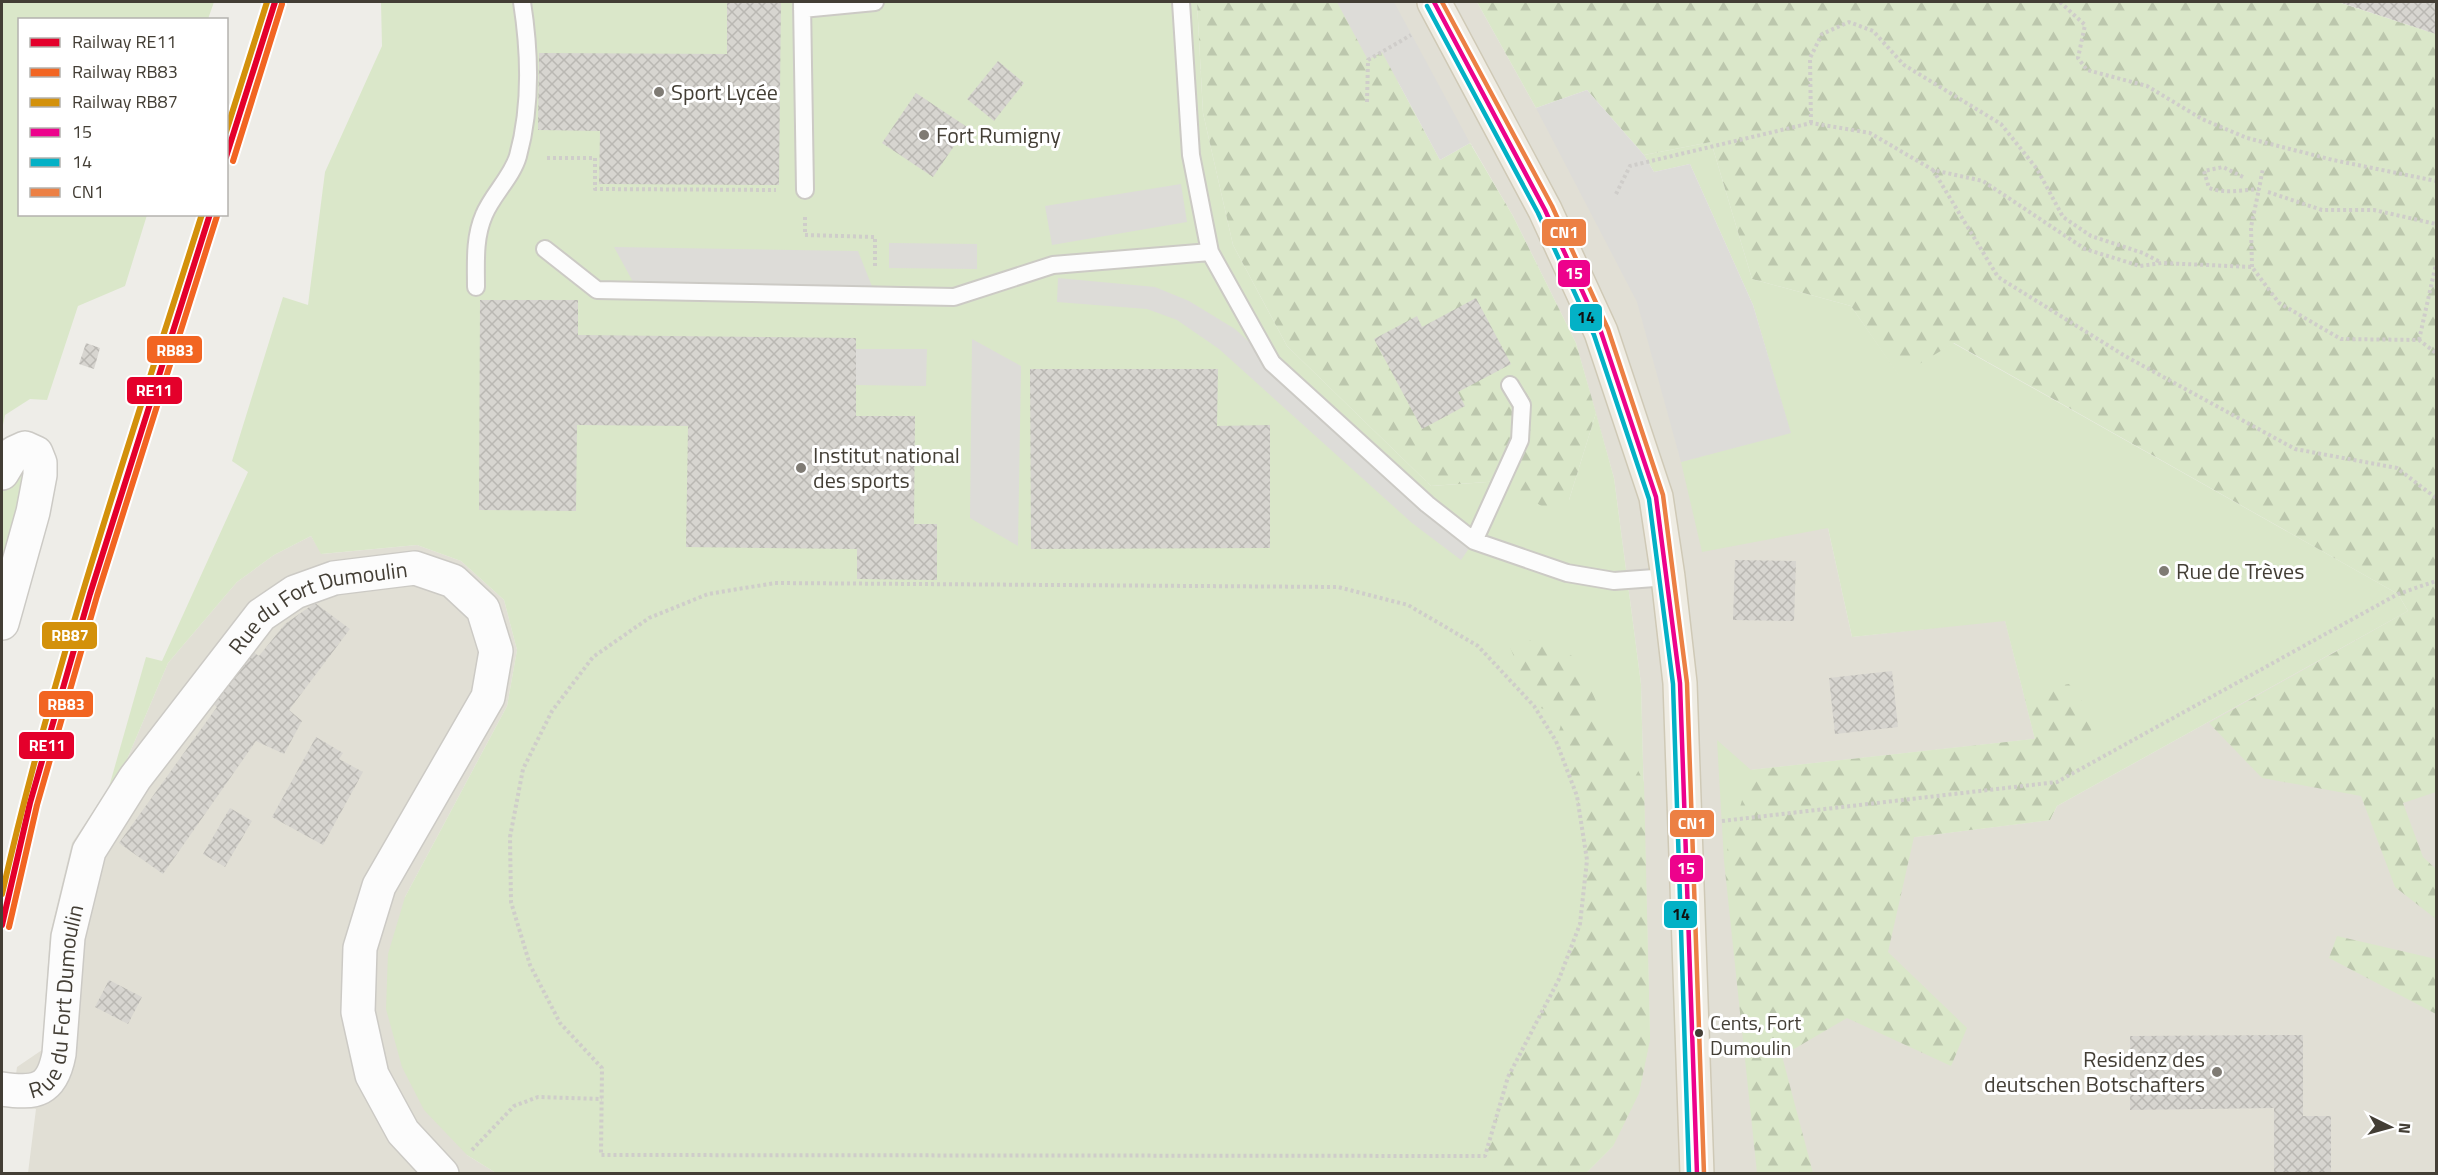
<svg xmlns="http://www.w3.org/2000/svg" width="2438" height="1175" viewBox="0 0 2438 1175" font-family="'Titillium Web',sans-serif">
  <defs>
    <pattern id="forest-firs" width="22" height="20" patternUnits="userSpaceOnUse" patternTransform="scale(1.5)"><rect width="22" height="20" fill="#dae7c9"/><path d="M5 1l3.5 6h-7zM16 11l3.5 6h-7z" fill="#bcc7ad"/></pattern>
    <pattern id="building-cross-hatch" width="8" height="8" patternUnits="userSpaceOnUse" patternTransform="scale(1.5)"><rect width="8" height="8" fill="#d7d5d0"/><path d="M0 0l8 8M0 8l8-8" fill="none" stroke="#bab8b3"/></pattern>
  </defs>
  <rect width="100%" height="100%" fill="#eeede8"/>
  <path fill="#e1dfd5" d="M1304,2H1477L1536,108L1644,155L1828,528L1852,637L2005,620L2035,739L1751,770L1724,861L2050,820L2057,806L2408,611L2436,601V1173H1586L1613,1146L1650,1039L1641,684L1614,478L1576,343L1513,216L1471,144Z
    M311,536L322,554L417,545L461,561L504,600L517,650L507,706L405,897L467,1155L496,1173H28L36,1109L12,1105L17,1067L42,1050L50,934L72,843L125,764L168,663L237,582L274,555Z"/>
  <path fill="#dae7c9" d="M2,2H214L208,19L20,20V214L147,215L125,286L78,306L47,400L30,399L5,415L2,430Z
    M381,2H1197L1203,113L1233,245L1287,346L1431,486L1501,481L1569,500L1596,413L1614,478L1641,684L1650,1039L1639,1093L1613,1146L1586,1173H496L467,1155L424,1110L402,1067L386,1009L388,954L405,897L507,706L517,650L504,600L461,561L417,545L321,554L311,536L274,555L237,582L168,663L125,764L109,787L146,657L162,661L248,472L232,461L283,297L308,305L325,172L382,46Z
    M1711,142L1752,279L1851,306L1899,375L1953,343L2398,594L2408,611L2057,806L2050,820L1724,861L1717,740L1751,770L2035,739L2005,621L1852,637L1828,528L1702,552L1681,462L1790,432L1753,305L1690,164L1654,172L1644,155Z
    M36,453L2,623V473Z"/>
  <path fill="url(#forest-firs)" d="M1197,2H1337L1368,59L1382,52L1440,160L1470,143L1513,216L1576,343L1596,413L1569,500L1543,507L1501,481L1431,486L1287,346L1233,245L1203,113Z
    M1477,2H2338L2436,34V792L2403,803L2423,857L2436,869V919L2395,887L2361,796L2262,778L2209,723L2408,611L2398,594L1954,343L1899,376L1851,306L1752,279L1711,142L1644,155L1587,90L1536,108Z
    M1538,638L1578,659L1596,701V724L1627,749L1644,782L1650,1039L1639,1093L1613,1146L1586,1173H1489L1485,1156L1508,1077L1559,979L1580,924L1587,860L1577,796L1556,741L1564,715L1534,706L1510,647Z
    M2069,684L2096,720L2050,820L1914,837L1888,952L1967,1028L1951,1066L1847,1018L1782,1056L1813,1173H1757L1724,861L1751,770L2035,739L2023,691Z
    M2337,936L2436,959V1014L2329,958Z"/>
  <path fill="#dddcd8" d="M1337,2H1394L1470,143L1440,160L1382,52L1368,60Z
    M1587,90L1644,155L1654,172L1690,164L1753,305L1791,433L1681,462L1637,302L1536,108Z
    M1181,184L1187,222L1052,245L1045,206Z
    M889,243L977,244V269L889,268Z
    M614,247L858,251L875,294L638,291Z
    M1058,278L1155,287L1189,301L1235,329L1427,504L1474,541L1461,560L1412,523L1219,349L1177,320L1147,309L1057,302Z
    M972,339L1021,366L1018,546L970,518Z
    M856,349H927L926,386L856,385Z"/>
  <path fill="url(#building-cross-hatch)" d="M727,2H781L779,185L599,184L600,131L538,130L539,53L727,54Z
    M2339,2H2436V34Z
    M998,61L1024,83L994,121L967,99Z
    M916,93L967,127L933,177L882,143Z
    M1476,298L1511,364L1458,392L1465,406L1422,429L1374,339L1417,316L1422,327Z
    M480,300H578V335L856,338V416H915L914,524H937V580L857,579V549L686,547L688,426L577,425L576,511L479,510Z
    M86,343L100,348L94,369L79,364Z
    M1030,369H1218L1217,426L1270,425V548L1031,549Z
    M1735,560L1796,561L1794,621L1733,620Z
    M315,603L350,629L289,710L302,721L284,754L256,741L163,874L119,843L217,707L210,701L252,651L259,656L285,624Z
    M1892,671L1898,727L1835,734L1829,678Z
    M316,737L343,753L339,759L363,772L323,845L272,817Z
    M230,808L252,821L225,867L203,854Z
    M109,980L142,997L128,1024L95,1007Z
    M2303,1035V1116H2331V1174H2274V1108L2130,1110V1036Z"/>
  <g fill="none" stroke-linecap="round" stroke-linejoin="round">
    <defs>
      <path id="service" d="M802,2L805,190
        M1181,2L1191,155L1210,252
        M802,9L875,2
        M545,249L597,290L954,297L1053,265L1210,252L1272,363L1427,504L1474,541L1567,573L1614,581L1668,577
        M476,287C476,263 474,238 484,215C492,195 512,177 518,156C532,105 530,53 522,2
        M1474,541L1520,440L1522,405L1510,385"/>
      <g id="minor">
        <path d="M2,473L14,453L25,448L36,453L40,463V475L33,512L2,623"/>
        <path id="s1" d="M2,1089C36,1094 52,1091 59,1054L68,937L89,851L135,778L261,615L295,592L334,578L415,568L453,581L483,609L496,651L488,697L379,886L360,948L358,1012L372,1075L403,1132L442,1174"/>
      </g>
      <path id="primary" d="M1434,2L1545,210L1601,332L1656,497L1668,577L1680,683L1697,1174"/>
    </defs>
    <use href="#service" stroke="#cccac5" stroke-width="20"/>
    <use href="#minor" stroke="#cccac5" stroke-width="36"/>
    <use href="#primary" stroke="#cfc9b6" stroke-width="36"/>
    <path stroke="#cfcdca" stroke-width="4" stroke-dasharray="3 3" stroke-linecap="butt" d="M2060,2L2085,25L2078,58L2087,70L2147,86L2202,119L2247,138L2333,160L2436,181
      M1367,102L1368,60L1411,35
      M1811,123L1810,58L1822,34L1849,22L1873,31L1904,65L2001,124L2037,169L2063,217L2091,236L2143,253L2160,262
      M547,158H595V189L776,190
      M1933,170L1998,277L2125,356L2295,449L2397,468L2436,498
      M2243,177L2223,167L2204,171L2209,188C2225,194 2242,190 2259,189L2263,168
      M2268,192L2322,210H2374L2436,224
      M1616,194L1630,166L1811,123L1870,133L1933,170L1983,181L2085,249L2140,266L2162,263L2252,267L2279,303L2341,339L2419,340L2436,353
      M805,217V235L875,237V266
      M2252,267L2251,227L2259,189
      M2419,340L2436,264
      M775,583L1338,587L1408,605L1478,646L1534,706L1556,741L1577,796L1587,860L1580,924L1559,979L1508,1077L1485,1156L601,1155L602,1068L560,1023L530,965L511,902L510,837L523,769L552,711L593,657L649,618L708,594Z
      M1722,821L2057,782L2398,594L2436,581
      M472,1150L514,1106L538,1097L602,1099"/>
    <use href="#service" stroke="#fcfcfc" stroke-width="16"/>
    <use href="#minor" stroke="#fcfcfc" stroke-width="33"/>
    <use href="#primary" stroke="#efece3" stroke-width="33"/>
    <defs>
      <path id="bus-1" d="M1434,2L1545,210L1601,332L1656,497L1680,683L1697,1174"/>
      <path id="bus-2" d="M1427,6L1538,213L1594,335L1649,499L1673,684L1689,1174"/>
      <path id="bus-3" d="M1442,2L1552,206L1608,329L1663,495L1687,683L1704,1174"/>
    </defs>
    <use href="#bus-1" stroke="#fff" stroke-width="9"/>
    <use href="#bus-2" stroke="#fff" stroke-width="9"/>
    <use href="#bus-3" stroke="#fff" stroke-width="9"/>
    <use href="#bus-1" stroke="#ed028c" stroke-width="4.5"/>
    <use href="#bus-2" stroke="#03b1c6" stroke-width="4.5"/>
    <use href="#bus-3" stroke="#ec8044" stroke-width="4.5"/>
    <defs>
      <path id="rail-1" d="M226,157L275,2
        M2,925L30,803L90,594L210,214"/>
      <path id="rail-2" d="M233,161L282,4
        M9,927L37,805L97,596L217,216"/>
      <path id="rail-3" d="M226,132L267,2
        M2,894C54,664 131,439 202,214"/>
    </defs>
    <use href="#rail-1" stroke="#fff" stroke-width="10"/>
    <use href="#rail-2" stroke="#fff" stroke-width="10"/>
    <use href="#rail-3" stroke="#fff" stroke-width="10"/>
    <use href="#rail-1" stroke="#e4002b" stroke-width="6"/>
    <use href="#rail-2" stroke="#f26522" stroke-width="6"/>
    <use href="#rail-3" stroke="#d3910b" stroke-width="6"/>
  </g>
  <g fill="#7f7b74" stroke="#fff" stroke-width="2">
    <circle cx="659" cy="92" r="6"/>
    <circle cx="924" cy="135" r="6"/>
    <circle cx="801" cy="468" r="6"/>
    <circle cx="2164" cy="571" r="6"/>
    <circle cx="2217" cy="1072" r="6"/>
  </g>
  <circle fill="#433e35" stroke="#fff" stroke-width="2" cx="1699" cy="1033" r="5"/>
  <g text-anchor="middle" stroke-width="6" stroke-linejoin="round" paint-order="stroke">
    <g font-size="20" fill="#433e35" stroke="#fff" text-anchor="start">
      <text x="1710" y="1030">Cents, Fort<tspan x="1710" dy="25">Dumoulin</tspan></text>
    </g>
    <g font-size="22" fill="#433e35" stroke="#fff" text-anchor="start">
      <text x="671" y="100">Sport Lycée</text>
      <text x="936" y="143">Fort Rumigny</text>
      <text x="813" y="463">Institut national<tspan x="813" dy="25">des sports</tspan></text>
      <text x="2176" y="579">Rue de Trèves</text>
      <text x="2205" y="1067" text-anchor="end">Residenz des<tspan x="2205" dy="25">deutschen Botschafters</tspan></text>
    </g>
    <g font-size="22" fill="#433e35" stroke="#fff">
      <text dy="8" stroke="none"><textPath href="#s1" startOffset="632">Rue du Fort Dumoulin</textPath></text>
      <text dy="8" stroke="none"><textPath href="#s1" startOffset="128">Rue du Fort Dumoulin</textPath></text>
    </g>
  </g>
  <g stroke="#fff" stroke-width="2">
    <rect x="1541" y="218" width="46" height="29" rx="6" fill="#ec8044"/>
    <rect x="1557" y="259" width="34" height="29" rx="6" fill="#ed028c"/>
    <rect x="1569" y="303" width="34" height="29" rx="6" fill="#03b1c6"/>
    <rect x="146" y="335" width="57" height="29" rx="6" fill="#f26522"/>
    <rect x="126" y="376" width="57" height="29" rx="6" fill="#e4002b"/>
    <rect x="41" y="621" width="57" height="29" rx="6" fill="#d3910b"/>
    <rect x="38" y="690" width="56" height="28" rx="6" fill="#f26522"/>
    <rect x="18" y="731" width="57" height="29" rx="6" fill="#e4002b"/>
    <rect x="1669" y="809" width="46" height="29" rx="6" fill="#ec8044"/>
    <rect x="1669" y="854" width="35" height="29" rx="6" fill="#ed028c"/>
    <rect x="1663" y="900" width="35" height="29" rx="6" fill="#03b1c6"/>
  </g>
  <g font-size="16" text-anchor="middle" font-weight="bold" fill="#fff">
    <text x="1564" y="238">CN1</text>
    <text x="1574" y="279">15</text>
    <text x="175" y="356">RB83</text>
    <text x="154" y="396">RE11</text>
    <text x="70" y="641">RB87</text>
    <text x="66" y="710">RB83</text>
    <text x="47" y="751">RE11</text>
    <text x="1692" y="829">CN1</text>
    <text x="1686" y="874">15</text>
  </g>
  <g font-size="16" text-anchor="middle" font-weight="bold" fill="#111">
    <text x="1586" y="323">14</text>
    <text x="1681" y="920">14</text>
  </g>
  <rect width="2438" height="1175" fill="none" stroke="#433e35" stroke-width="6"/>
  <rect x="18" y="18" width="210" height="198" fill="#ffffff" stroke="#b4b2ae" stroke-width="1.5"/>
  <rect x="30" y="38" width="30" height="9" fill="#e4002b" stroke="#b4b2ae" stroke-width="1.5"/>
  <text x="72" y="48" font-size="18" fill="#433e35">Railway RE11</text>
  <rect x="30" y="68" width="30" height="9" fill="#f26522" stroke="#b4b2ae" stroke-width="1.5"/>
  <text x="72" y="78" font-size="18" fill="#433e35">Railway RB83</text>
  <rect x="30" y="98" width="30" height="9" fill="#d3910b" stroke="#b4b2ae" stroke-width="1.5"/>
  <text x="72" y="108" font-size="18" fill="#433e35">Railway RB87</text>
  <rect x="30" y="128" width="30" height="9" fill="#ed028c" stroke="#b4b2ae" stroke-width="1.5"/>
  <text x="72" y="138" font-size="18" fill="#433e35">15</text>
  <rect x="30" y="158" width="30" height="9" fill="#03b1c6" stroke="#b4b2ae" stroke-width="1.5"/>
  <text x="72" y="168" font-size="18" fill="#433e35">14</text>
  <rect x="30" y="188" width="30" height="9" fill="#ec8044" stroke="#b4b2ae" stroke-width="1.5"/>
  <text x="72" y="198" font-size="18" fill="#433e35">CN1</text>
  <g transform="translate(2390 1127) rotate(95)" stroke="#ffffff" stroke-width="4.5" paint-order="stroke">
  <path d="M0-4.5L10 22L0 15L-10 22Z" fill="#433e35"/>
  <text y="-9" font-size="16" font-weight="bold" text-anchor="middle" fill="#433e35">N</text>
  </g>
</svg>
